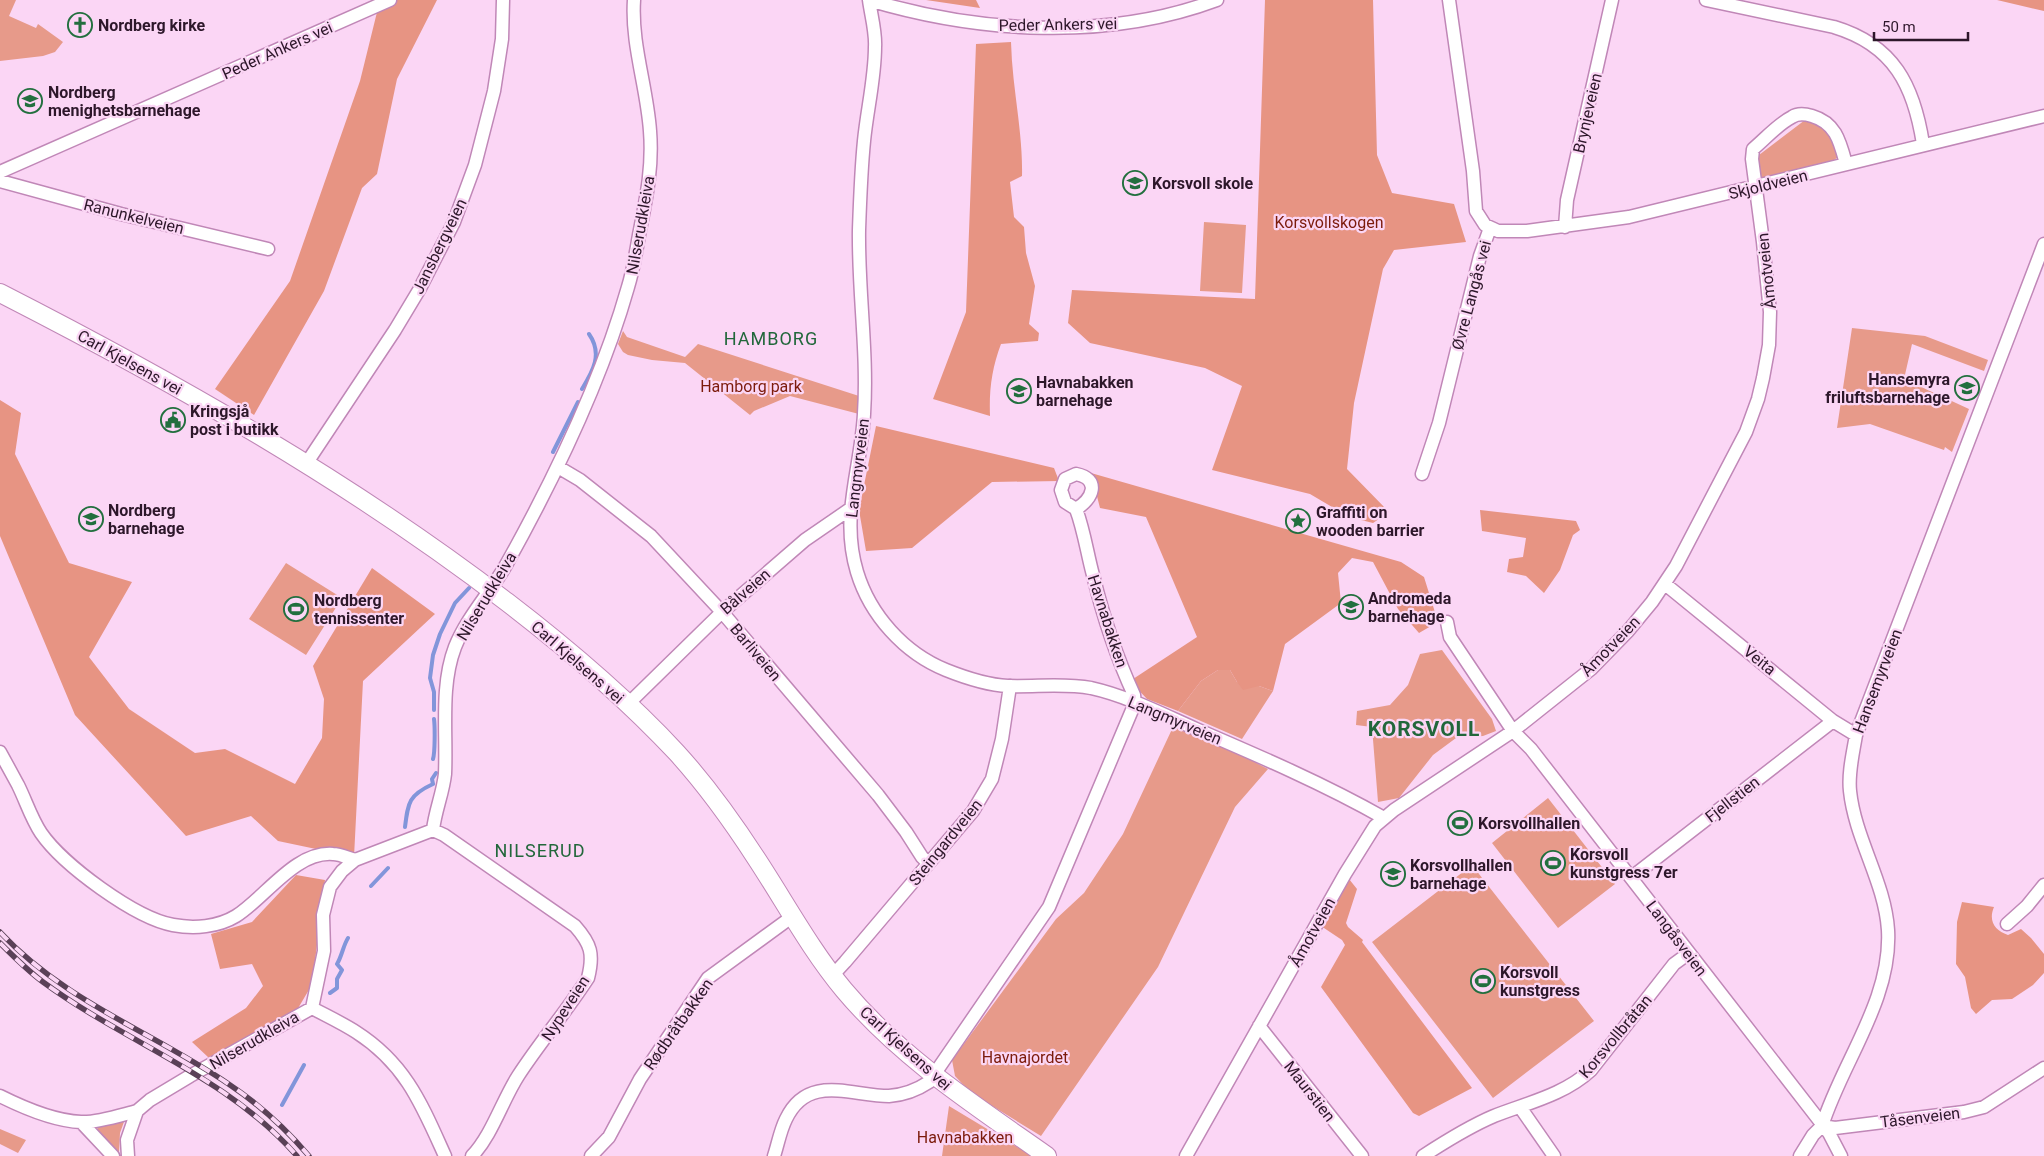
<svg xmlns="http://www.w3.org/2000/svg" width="2044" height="1156" viewBox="0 0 2044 1156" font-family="Roboto,sans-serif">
  <rect width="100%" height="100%" fill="#fbd6f5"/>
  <path fill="#e79a8a" d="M0,0H16L9,16L36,28L38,24L63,42L55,52L43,56L0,61Z
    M1805,120L1830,130L1839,156L1833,161L1762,178L1758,174L1759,155Z
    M1204,222L1246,225L1242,293L1200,291Z
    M1852,328L1925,336L1988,360L1984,371L1912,344L1904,379L1969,409L1952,452L1945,447L1944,450L1870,424L1837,428Z
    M623,331L627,337L685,357L698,344L859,396V414L790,396L754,411L750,415L685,363L652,360L628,355L623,352L618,344Z
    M286,563L342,598L306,655L249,619Z
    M1442,650L1492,719L1496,731L1483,736L1456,738L1433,755L1399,798L1378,802L1372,727L1356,725L1357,711L1390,705L1408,685L1420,654Z
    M1218,670H1230L1237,682L1259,686L1273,691L1242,739L1178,711L1201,681Z
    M1173,727L1235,752L1268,769L1235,807L1158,967L1041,1136L971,1093L955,1076L952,1060L1056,919L1084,893L1123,834Z
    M1548,798L1615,884L1558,928L1492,843Z
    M1472,865L1594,1021L1493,1098L1372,942Z
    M949,1106L1032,1156H942Z
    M125,1119L120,1133L119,1152L117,1154L96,1133L99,1124Z
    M0,1129L26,1140L18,1153L0,1144Z"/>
  <path fill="#e79483" d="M380,0H437L397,79L377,174L362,188L324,291L254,415L215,389L290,281L360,81Z
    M927,0H976L980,8L926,0Z
    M1265,0H1373L1377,155L1392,193L1454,204L1466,242L1394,250L1383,269L1354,403L1347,469L1389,512L1373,523L1349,517L1310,494L1212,470L1242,386L1205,368L1090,343L1068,323L1072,290L1255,299Z
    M1997,0H2044V11Z
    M1011,42C1012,87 1023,131 1022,176L1010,182L1014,217L1024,227L1026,253L1035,286L1029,324L1039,333L1038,341L1001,344C992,368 989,389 990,416L933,399L966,312L976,44Z
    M0,400L21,413L15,454L69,563L132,582L89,657L129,709L195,753L225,749L295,784L322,738L324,699L313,666L372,568L435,614L363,681L354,857L278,841L251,816L186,836L75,715L0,536Z
    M876,426L1054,468L1059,481L992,482L912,548L866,551L859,510Z
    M1091,473L1401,562L1424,577L1438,622L1419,633L1398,609L1373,562L1352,558L1338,573L1341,603L1285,644L1273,691L1259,686L1243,690L1237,682L1230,670H1218L1201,681L1178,711L1147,699L1130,681L1197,637L1146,517L1100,508Z
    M1480,510L1576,521L1580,530L1573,535L1560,570L1544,593L1526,576L1507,572L1509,559L1523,557L1526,538L1482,531Z
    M296,875L325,880L315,961L310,988L297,1010L281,1022L209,1058L192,1042L246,1008L263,986L252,964L220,969L211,934L252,922Z
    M1349,879L1357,889L1346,923L1348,927L1363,940L1362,942L1472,1088L1419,1116L1413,1113L1321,987L1345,945L1342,940L1321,926Z
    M1962,902L1994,907C1988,921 1995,931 2008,935L2021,929L2031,938L2044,954V973L2033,985L2012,999L1992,1000L1976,1014L1971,1008L1965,977L1956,964L1957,922Z"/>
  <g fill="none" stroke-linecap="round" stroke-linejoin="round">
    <path stroke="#8295da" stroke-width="4" d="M582,389C593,371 603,354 589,334
      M553,452L578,402
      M434,710V692L430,678L433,655L440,634L455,603L469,588
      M433,759C435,753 435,727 434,719
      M405,827C408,802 409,795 433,784L432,779L436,773
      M371,886L388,868
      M330,993L337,988V979L342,970L337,964C342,956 343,946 348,938
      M282,1105L304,1065"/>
    <defs>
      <path id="minor" d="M869,0C871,15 876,32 875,47C875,78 867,110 864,141C861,171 860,201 859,230C858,291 868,353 864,414C861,470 840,516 857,572C870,615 904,653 946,670C966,678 987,685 1008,686C1036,687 1064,683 1091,688C1127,696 1162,714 1196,729C1259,756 1324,784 1384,818
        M869,0C980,33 1107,41 1217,0
        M1449,0L1473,171L1476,211L1485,225L1498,231H1527L1629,217L2044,116
        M1706,0L1834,27C1894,45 1914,86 1923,144
        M0,172L390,0
        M0,181L121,214L268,249
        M1565,227L1567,200L1612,0
        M306,464L395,330L419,290L454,222L475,165L494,91L502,39L503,0
        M558,467L580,480L651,536L722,612L878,795L906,832L922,857L928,863
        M1422,474L1439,423L1480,256L1490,228
        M1665,584L1833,721L1856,735
        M1447,622L1450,637L1513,731L1531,749L1829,1133L1841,1156
        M628,704L722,612L805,540L850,509
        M0,752C6,763 12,774 18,785C26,801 31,818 41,833C63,865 135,918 173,925C194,929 218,927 236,916C265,898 295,851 333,854C340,854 348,858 355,860
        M433,830L444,835L575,926C591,944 594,954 588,978C566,1012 540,1042 518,1076C502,1101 492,1135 472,1156
        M1632,877L1833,721
        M2007,924L2027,906L2044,885
        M833,975L845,962L973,811L992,779L1002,739L1010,686
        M312,1008C327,1016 342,1023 356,1032C406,1064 422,1105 445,1156
        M1259,1026L1362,1156
        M0,1096C24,1108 54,1121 81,1122C97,1123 121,1115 137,1111L127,1140L128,1156
        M1520,1107L1554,1156
        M137,1111L150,1100L190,1076L312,1008L324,951L323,915L330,887L342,871L355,860L433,830C435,811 443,793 445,774C447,733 440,686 455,647C467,617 490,593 506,565C554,479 601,382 628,287C633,271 636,253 639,235C646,199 653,168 650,131C647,87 631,44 634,0
        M81,1122L113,1156
        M1822,1126C1842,1062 1892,1000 1888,930C1885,882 1855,839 1850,791C1848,773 1853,753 1856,735L2044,244
        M1822,1126L1835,1128L1964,1112L1984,1107L2044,1068
        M591,1156L609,1137L640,1079L708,978L793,916
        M774,1156C778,1144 780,1131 786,1119C808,1073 851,1096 889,1096C903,1095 917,1090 929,1082L1049,907L1135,703L1134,695C1116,656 1103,616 1093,575C1087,553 1084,530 1076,509C1093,499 1101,479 1076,474L1065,479L1061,490L1065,502L1076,509
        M1186,1156L1345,874L1375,826L1394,810L1513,731L1591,669L1628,631L1652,602L1676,566L1746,432L1758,399L1763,378L1769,345L1770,312L1763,242L1752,159L1753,149C1765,139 1778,124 1792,117C1798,113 1805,114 1812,116C1836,123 1840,142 1846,164
        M1423,1156C1446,1141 1468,1127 1494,1116C1527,1103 1564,1095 1591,1070L1674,964L1689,953
        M1800,1156L1813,1135L1822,1126"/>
      <path id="secondary" d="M0,293C176,383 349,481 507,602C567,648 625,697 677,753C707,786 732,821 756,858C785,902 810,949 844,990C901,1058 976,1106 1047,1156"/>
    </defs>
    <use href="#minor" stroke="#c087b7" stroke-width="15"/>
    <use href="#secondary" stroke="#c087b7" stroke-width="20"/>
    <use href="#minor" stroke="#fff" stroke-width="12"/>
    <use href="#secondary" stroke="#fff" stroke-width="18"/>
    <defs>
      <path id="rail" d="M0,932C64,1001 154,1033 230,1085C260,1105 286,1129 309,1156
        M0,943C14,957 27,970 43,982C126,1043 227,1076 297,1156"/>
    </defs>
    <use href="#rail" stroke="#5a4157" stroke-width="5.5"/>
    <use href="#rail" stroke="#fbd6f5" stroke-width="4" stroke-dasharray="11" stroke-linecap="butt"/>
  </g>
  <defs>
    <symbol id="church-ring" viewBox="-11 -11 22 22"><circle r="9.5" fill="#fbd6f5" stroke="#226f3e" stroke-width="1.5"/><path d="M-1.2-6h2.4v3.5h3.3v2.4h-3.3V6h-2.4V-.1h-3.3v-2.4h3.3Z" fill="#226f3e"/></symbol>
    <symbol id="school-ring" viewBox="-11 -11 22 22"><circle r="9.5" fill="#fbd6f5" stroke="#226f3e" stroke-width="1.5"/><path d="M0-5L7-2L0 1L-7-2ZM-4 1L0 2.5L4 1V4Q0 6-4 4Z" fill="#226f3e"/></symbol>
    <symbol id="civic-ring" viewBox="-11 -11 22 22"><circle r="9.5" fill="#fbd6f5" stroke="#226f3e" stroke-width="1.5"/><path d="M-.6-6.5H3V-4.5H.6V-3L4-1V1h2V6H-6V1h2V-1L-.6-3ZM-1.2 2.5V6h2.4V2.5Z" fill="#226f3e"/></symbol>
    <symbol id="sight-ring" viewBox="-11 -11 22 22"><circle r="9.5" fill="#fbd6f5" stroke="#226f3e" stroke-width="1.5"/><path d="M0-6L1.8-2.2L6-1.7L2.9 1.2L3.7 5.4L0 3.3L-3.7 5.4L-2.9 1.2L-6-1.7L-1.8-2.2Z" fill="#226f3e"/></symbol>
    <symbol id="stadium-ring" viewBox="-11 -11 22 22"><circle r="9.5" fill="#fbd6f5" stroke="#226f3e" stroke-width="1.5"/><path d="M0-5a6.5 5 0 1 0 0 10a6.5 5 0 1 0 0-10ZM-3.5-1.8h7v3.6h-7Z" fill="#226f3e"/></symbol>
  </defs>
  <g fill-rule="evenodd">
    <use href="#church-ring" x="66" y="11" width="28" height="28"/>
    <use href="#school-ring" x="16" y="87" width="28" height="28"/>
    <use href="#school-ring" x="1121" y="169" width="28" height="28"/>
    <use href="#school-ring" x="1953" y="374" width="28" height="28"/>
    <use href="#school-ring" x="1005" y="377" width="28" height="28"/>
    <use href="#civic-ring" x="159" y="406" width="28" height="28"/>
    <use href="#school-ring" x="77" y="505" width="28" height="28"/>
    <use href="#sight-ring" x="1284" y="507" width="28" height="28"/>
    <use href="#school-ring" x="1337" y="593" width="28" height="28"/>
    <use href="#stadium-ring" x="282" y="595" width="28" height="28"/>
    <use href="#stadium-ring" x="1446" y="809" width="28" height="28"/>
    <use href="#stadium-ring" x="1539" y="849" width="28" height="28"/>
    <use href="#school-ring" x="1379" y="860" width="28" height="28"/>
    <use href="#stadium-ring" x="1469" y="967" width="28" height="28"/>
  </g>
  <g text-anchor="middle" stroke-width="4.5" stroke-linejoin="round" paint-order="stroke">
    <g font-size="16" fill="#2d172a" stroke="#fbd6f5">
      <text transform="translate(1058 24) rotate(-1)" y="6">Peder Ankers vei</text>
      <text transform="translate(277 50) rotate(-24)" y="6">Peder Ankers vei</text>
      <text transform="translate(1587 113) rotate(-77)" y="6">Brynjeveien</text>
      <text transform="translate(1768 184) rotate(-14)" y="6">Skjoldveien</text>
      <text transform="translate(134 216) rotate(14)" y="6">Ranunkelveien</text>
      <text transform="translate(640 225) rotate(-80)" y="6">Nilserudkleiva</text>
      <text transform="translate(439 246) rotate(-64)" y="6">Jansbergveien</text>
      <text transform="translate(1766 271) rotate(-96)" y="6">Åmotveien</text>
      <text transform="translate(1471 295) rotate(-75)" y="6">Øvre Langås vei</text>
      <text transform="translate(130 362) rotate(29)" y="6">Carl Kjelsens vei</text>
      <text transform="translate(857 468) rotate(-83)" y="6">Langmyrveien</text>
      <text transform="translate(745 591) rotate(-41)" y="6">Bålveien</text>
      <text transform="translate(486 596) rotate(-59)" y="6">Nilserudkleiva</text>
      <text transform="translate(1108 621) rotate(72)" y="6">Havnabakken</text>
      <text transform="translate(1610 646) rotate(-46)" y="6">Åmotveien</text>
      <text transform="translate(756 652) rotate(50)" y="6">Barliveien</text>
      <text transform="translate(1760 660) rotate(39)" y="6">Veita</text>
      <text transform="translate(578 662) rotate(41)" y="6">Carl Kjelsens vei</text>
      <text transform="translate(1877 681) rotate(-69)" y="6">Hansemyrveien</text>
      <text transform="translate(1175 720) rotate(23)" y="6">Langmyrveien</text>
      <text transform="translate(1732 799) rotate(-38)" y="6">Fjellstien</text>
      <text transform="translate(945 842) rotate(-51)" y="6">Steingardveien</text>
      <text transform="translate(1312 932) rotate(-61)" y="6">Åmotveien</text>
      <text transform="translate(1677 938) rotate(53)" y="6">Langåsveien</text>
      <text transform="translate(565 1008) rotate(-57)" y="6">Nypeveien</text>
      <text transform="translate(678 1024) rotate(-55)" y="6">Rødbråtbakken</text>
      <text transform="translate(1615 1036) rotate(-50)" y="6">Korsvollbråtan</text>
      <text transform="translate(254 1040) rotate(-30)" y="6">Nilserudkleiva</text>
      <text transform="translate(906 1048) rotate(42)" y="6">Carl Kjelsens vei</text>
      <text transform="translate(1310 1091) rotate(52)" y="6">Maurstien</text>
      <text transform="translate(1920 1117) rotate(-7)" y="6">Tåsenveien</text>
    </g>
    <g font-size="16" font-weight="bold" fill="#2d172a" stroke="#fbd6f5" text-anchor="start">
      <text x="98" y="31">Nordberg kirke</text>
      <text x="48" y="98">Nordberg<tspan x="48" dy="18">menighetsbarnehage</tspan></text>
      <text x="1152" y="189">Korsvoll skole</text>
      <text x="1950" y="385" text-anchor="end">Hansemyra<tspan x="1950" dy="18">friluftsbarnehage</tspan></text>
      <text x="1036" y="388">Havnabakken<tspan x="1036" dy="18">barnehage</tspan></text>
      <text x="190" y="417">Kringsjå<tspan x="190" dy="18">post i butikk</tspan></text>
      <text x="108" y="516">Nordberg<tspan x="108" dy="18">barnehage</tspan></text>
      <text x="1316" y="518">Graffiti on<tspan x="1316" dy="18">wooden barrier</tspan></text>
      <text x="1368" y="604">Andromeda<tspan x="1368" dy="18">barnehage</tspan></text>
      <text x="314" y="606">Nordberg<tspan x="314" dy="18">tennissenter</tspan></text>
      <text x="1478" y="829">Korsvollhallen</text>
      <text x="1570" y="860">Korsvoll<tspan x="1570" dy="18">kunstgress 7er</tspan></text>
      <text x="1410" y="871">Korsvollhallen<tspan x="1410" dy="18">barnehage</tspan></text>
      <text x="1500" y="978">Korsvoll<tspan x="1500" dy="18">kunstgress</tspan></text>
    </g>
    <g font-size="16" fill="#7c1b0b" stroke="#fbd6f5">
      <text x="1329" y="228">Korsvollskogen</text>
      <text x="751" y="392">Hamborg park</text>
      <text x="1025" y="1063">Havnajordet</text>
      <text x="965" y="1143">Havnabakken</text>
    </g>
    <g font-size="18" letter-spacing="1" fill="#22673b" stroke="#fbd6f5">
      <text x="771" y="345">HAMBORG</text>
      <text x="540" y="857">NILSERUD</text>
    </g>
    <g font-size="21" font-weight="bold" letter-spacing="1" fill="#22673b" stroke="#fbd6f5">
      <text x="1424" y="736">KORSVOLL</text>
    </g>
  </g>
  <path d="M1874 32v8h94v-8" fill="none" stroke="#2d172a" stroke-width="2.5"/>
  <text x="1882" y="32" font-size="15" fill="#2d172a" stroke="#fbd6f5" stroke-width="4" paint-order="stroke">50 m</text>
</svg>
